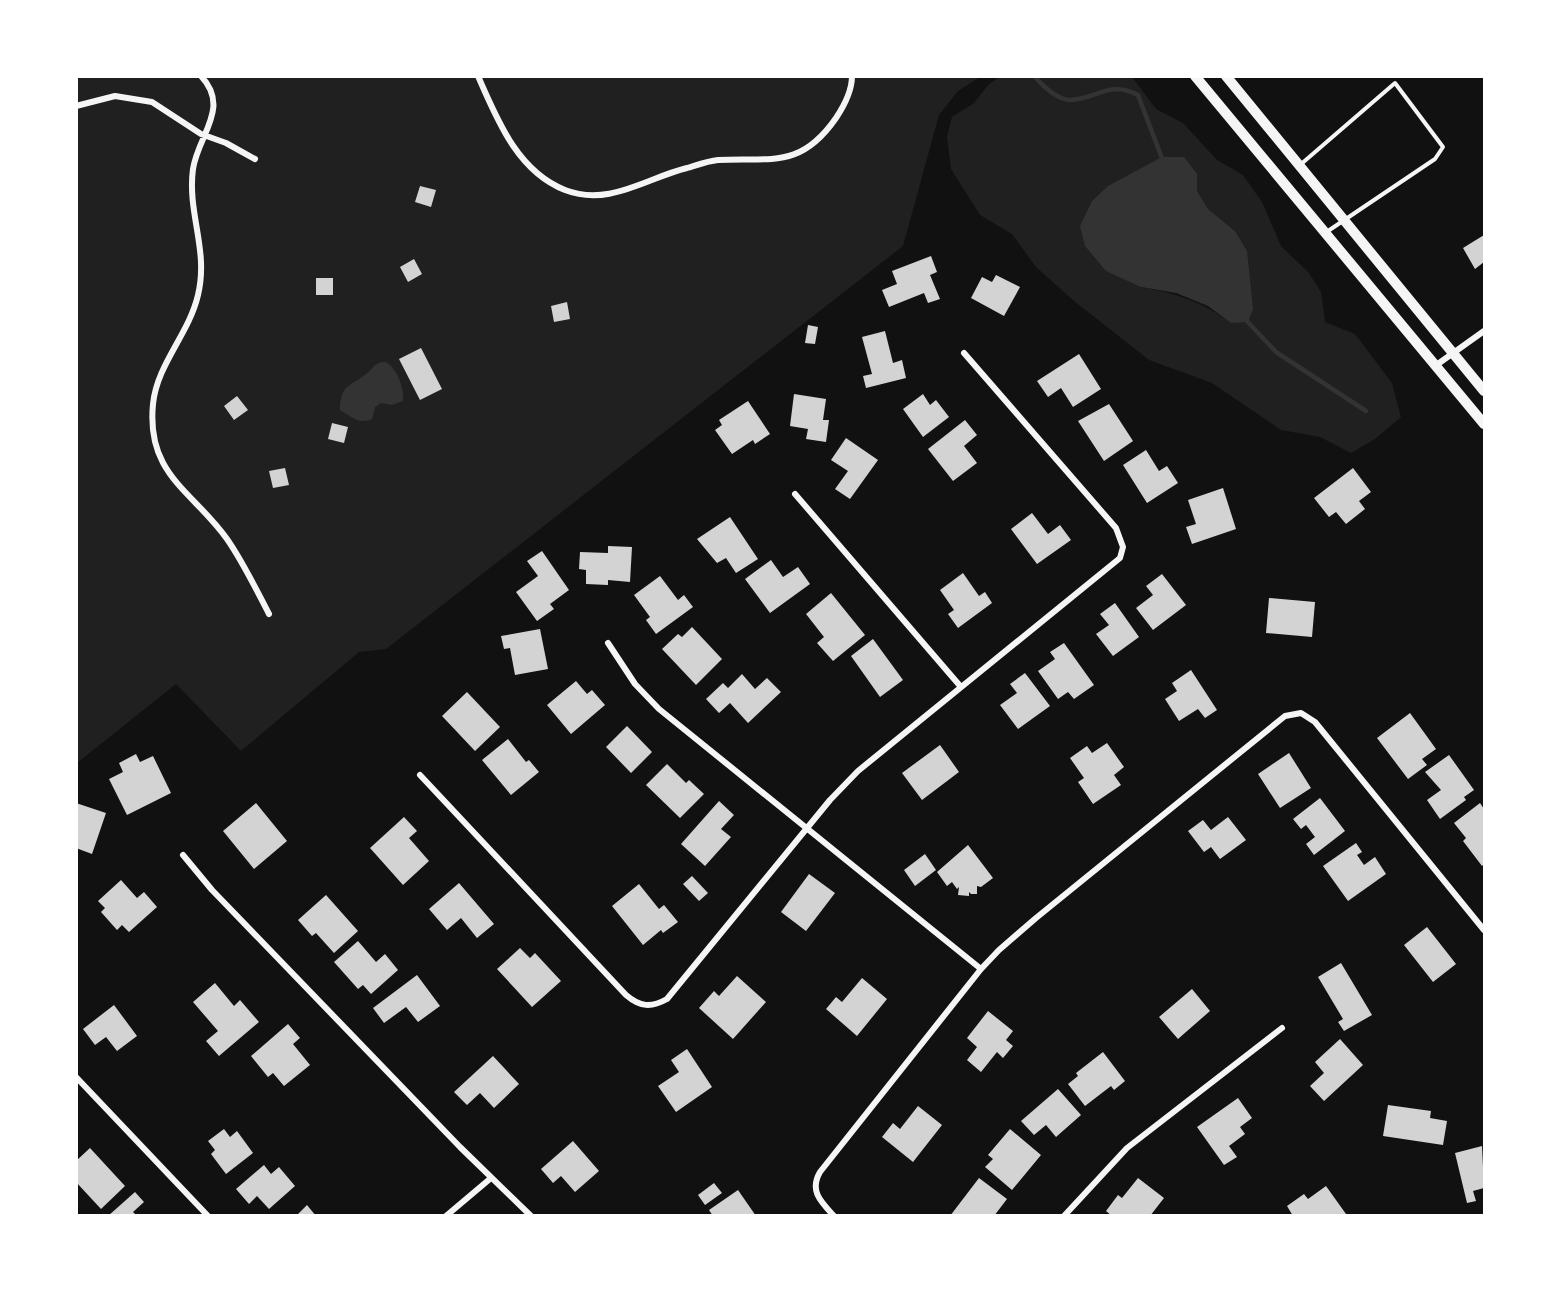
<svg xmlns="http://www.w3.org/2000/svg" width="1561" height="1292" viewBox="0 0 1561 1292" font-family="Roboto,sans-serif">
  <rect width="100%" height="100%" fill="#111"/>
  <path fill="#202020" fill-rule="evenodd" d="M77,77H980L958,91L939,115L903,246L386,649L359,652L241,751L176,684L77,763Z
    M999,77H1132L1156,109L1183,123L1217,160L1243,175L1262,202L1281,246L1309,273L1321,292L1325,322L1355,334L1392,383L1401,417L1375,439L1351,453L1320,437L1281,430L1212,383L1149,360L1074,301L1036,267L1012,234L980,215L951,169L947,137L952,117L974,103L988,85ZM1197,174V191L1208,209L1235,231L1253,309L1231,323C1201,301 1178,294 1141,287L1092,201C1130,166 1148,174 1197,174Z"/>
  <path fill="#333" d="M1162,157H1184L1197,174V191L1208,209L1235,231L1247,251L1253,309L1248,322L1231,323L1208,306L1176,293L1141,287L1106,271L1085,246L1080,226L1092,201L1108,186Z
    M385,362C396,366 405,389 403,401L392,405L381,403L375,407L372,419C358,425 351,416 340,410C340,384 350,387 366,374C374,369 373,362 385,362Z"/>
  <g fill="none" stroke-linecap="round" stroke-linejoin="round">
    <path stroke="#333" stroke-width="4.5" d="M1034,76C1043,86 1056,99 1069,100C1094,101 1109,79 1138,95L1163,161
      M1245,319L1276,352L1366,411"/>
  </g>
  <path fill="#d3d3d3" d="M420,186L436,190L431,207L415,202Z
    M1484,235V262L1475,269L1463,248Z
    M931,256L937,272L930,275L940,299L928,303L924,293L889,307L882,290L897,284L892,271Z
    M414,259L422,274L408,282L400,267Z
    M996,275L1020,287L1004,316L971,298L982,277L992,282Z
    M316,278H333V295H316Z
    M567,302L570,319L554,322L551,306Z
    M808,325L818,327L815,344L805,343Z
    M885,331L893,363L902,360L906,378L866,388L863,376L872,374L862,337Z
    M421,348L442,389L420,400L399,359Z
    M1079,354L1101,389L1073,407L1061,388L1048,397L1037,381Z
    M794,394L826,399L823,420H829L826,442L806,439L808,429L790,426Z
    M923,394L930,405L936,400L949,417L923,437L903,409Z
    M237,396L248,410L234,420L224,406Z
    M748,401L770,434L755,444L753,440L732,454L715,430L722,425L719,420Z
    M1109,404L1133,441L1104,461L1078,421Z
    M965,420L977,435L964,446L977,463L953,481L928,449Z
    M332,423L348,427L344,443L328,439Z
    M846,438L878,460L850,499L835,489L848,471L831,460Z
    M1146,450L1159,471L1167,466L1178,483L1147,503L1123,465Z
    M285,468L289,485L273,488L269,471Z
    M1353,468L1371,492L1359,501L1365,509L1346,524L1336,512L1329,517L1314,498Z
    M1223,488L1236,529L1192,544L1186,527L1196,524L1188,500Z
    M1032,513L1048,534L1060,525L1071,540L1037,564L1011,529Z
    M730,517L758,559L736,573L726,558L717,563L697,539Z
    M608,546L632,547L630,582L608,580V585L586,584V570L579,569L580,552L608,553Z
    M542,551L569,590L550,604L554,609L537,621L516,592L538,576L527,561Z
    M771,560L783,577L798,567L810,584L770,613L745,579Z
    M963,573L979,596L985,592L992,603L958,628L948,614L954,610L940,590Z
    M1162,574L1186,605L1153,630L1136,608L1153,595L1146,586Z
    M660,576L678,600L684,595L693,607L656,634L646,620L650,617L634,595Z
    M831,593L865,635L833,661L817,643L824,637L806,614Z
    M1269,598L1315,602L1312,637L1266,633Z
    M1115,603L1139,637L1113,656L1096,634L1109,625L1100,614Z
    M692,627L722,659L696,685L662,649L678,634L682,637Z
    M540,629L548,669L515,675L510,648L504,649L501,636Z
    M873,639L903,680L880,697L851,656Z
    M1064,643L1094,685L1074,699L1068,692L1058,699L1038,671L1055,659L1050,652Z
    M1191,670L1217,710L1205,718L1198,709L1179,721L1165,699L1177,691L1172,683Z
    M1025,673L1050,706L1018,729L1000,705L1017,693L1010,684Z
    M742,674L755,689L767,678L781,692L748,723L730,703L719,713L706,699L723,683L728,688Z
    M576,681L587,694L592,690L605,705L571,734L547,705Z
    M467,692L500,727L475,751L442,716Z
    M1410,713L1436,749L1422,759L1427,765L1408,779L1377,738Z
    M627,726L652,752L631,773L606,747Z
    M508,739L526,762L529,760L539,772L511,795L482,760Z
    M1107,743L1124,767L1114,775L1121,785L1093,804L1078,782L1084,778L1070,758L1087,746L1092,753Z
    M940,745L959,772L922,800L902,773Z
    M1289,753L1311,788L1280,808L1258,774Z
    M136,754L140,762L153,756L171,793L127,815L109,779L123,772L119,763Z
    M1449,755L1474,790L1464,797L1466,800L1440,819L1427,800L1441,790L1425,772Z
    M667,764L686,783L689,780L704,794L680,818L646,785Z
    M1320,798L1345,831L1314,855L1306,844L1315,837L1306,825L1301,829L1293,819Z
    M719,801L734,815L721,829L731,837L705,866L681,844Z
    M76,803L106,813L92,854L76,848Z
    M256,803L287,841L254,869L223,831Z
    M1480,803L1484,809V864L1482,866L1463,841L1466,838L1454,823Z
    M404,817L417,831L409,838L429,861L403,885L370,848Z
    M1228,817L1246,840L1220,859L1211,847L1204,852L1188,831L1203,820L1211,830Z
    M1356,843L1362,852L1357,855L1364,865L1375,857L1386,874L1348,901L1323,866Z
    M968,845L993,878L981,887L977,886V894H971L969,892V896L958,895L959,887L957,889L952,882L947,886L937,872Z
    M925,854L936,870L915,886L904,870Z
    M809,874L835,893L806,931L781,912Z
    M692,876L708,893L699,901L683,884Z
    M121,880L137,898L144,892L157,907L129,932L122,925L117,930L101,912L105,908L98,901Z
    M459,883L494,924L477,938L461,918L447,930L429,909Z
    M639,884L659,909L664,905L678,922L663,933L661,930L643,945L612,906Z
    M326,895L358,931L334,953L316,933L312,936L298,920Z
    M1427,927L1456,964L1433,982L1404,945Z
    M358,941L376,962L385,954L398,970L371,994L363,985L358,989L334,962Z
    M520,948L530,958L535,953L561,981L532,1007L497,969Z
    M1341,963L1372,1015L1344,1031L1338,1022L1343,1019L1318,977Z
    M417,975L440,1006L418,1022L406,1007L384,1023L373,1008Z
    M737,976L766,1002L733,1039L699,1008L714,991L719,996Z
    M862,978L887,999L857,1036L826,1009L836,997L842,1002Z
    M215,983L234,1006L240,1000L259,1022L219,1056L206,1041L218,1031L193,1002Z
    M1192,989L1210,1011L1178,1039L1159,1017Z
    M114,1005L137,1036L117,1051L106,1037L95,1045L83,1029Z
    M988,1011L1013,1031L1006,1040L1013,1046L1003,1058L997,1052L981,1072L967,1060L977,1047L967,1038Z
    M288,1024L300,1038L293,1044L310,1065L284,1086L273,1073L268,1077L251,1056Z
    M1340,1039L1363,1065L1324,1101L1310,1086L1324,1073L1315,1062Z
    M687,1049L712,1087L676,1112L658,1086L679,1072L671,1060Z
    M1103,1052L1125,1081L1114,1090L1111,1086L1085,1106L1068,1084L1078,1076L1076,1073Z
    M493,1056L519,1084L494,1108L480,1093L467,1105L454,1092Z
    M1058,1089L1081,1115L1056,1137L1046,1125L1034,1135L1021,1121Z
    M1238,1098L1252,1118L1240,1127L1245,1134L1229,1146L1237,1157L1224,1165L1197,1127Z
    M1388,1105L1431,1111L1430,1118L1447,1121L1443,1145L1383,1136Z
    M918,1106L942,1125L913,1162L882,1137L893,1123L900,1129Z
    M224,1129L230,1137L237,1131L253,1153L226,1174L211,1154L215,1150L208,1141Z
    M1010,1129L1041,1155L1012,1190L985,1167L993,1159L988,1155Z
    M573,1141L599,1171L575,1192L561,1176L553,1183L541,1169Z
    M1482,1146L1484,1188L1473,1191L1476,1201L1467,1203L1455,1153Z
    M90,1148L125,1186L101,1209L76,1182V1161Z
    M264,1165L271,1174L279,1167L295,1186L269,1209L257,1196L249,1204L236,1189Z
    M979,1178L1007,1199L994,1216H950Z
    M1138,1178L1164,1198L1150,1216H1112L1106,1211L1118,1195L1122,1198Z
    M714,1183L722,1193L705,1205L698,1195Z
    M1326,1186L1346,1214L1344,1216H1293L1287,1206L1304,1194L1308,1199Z
    M738,1190L756,1216H713L709,1210Z
    M135,1192L144,1202L133,1212L137,1216H108Z
    M307,1205L316,1216H296Z"/>
  <g fill="none" stroke-linecap="round" stroke-linejoin="round">
    <path stroke="#f5f5f5" stroke-width="4" d="M1300,165L1395,83L1443,147L1435,159L1328,231"/>
    <path stroke="#f5f5f5" stroke-width="6" d="M201,76C231,108 198,135 193,169C187,213 209,250 198,295C189,334 157,364 153,404C146,475 193,491 227,539C243,562 256,589 269,614
      M478,76C497,119 517,171 565,190C609,207 646,178 687,168C697,165 708,161 718,160C770,157 800,170 836,118C844,106 852,92 852,76
      M76,106L115,96L152,102L201,134L226,143L255,159
      M1435,366L1484,331
      M795,494L961,687
      M608,643L635,684L659,709L981,969
      M420,775L626,995C640,1007 651,1008 667,999L830,800L858,771L1120,558L1123,547L1116,528L964,353
      M183,855L212,890L460,1147L531,1216
      M76,1077L208,1216
      M446,1216L491,1178
      M834,1216C821,1202 809,1191 820,1172L981,969L999,950L1036,918L1285,716L1301,713L1315,722L1484,930
      M1064,1216L1127,1148L1282,1028"/>
    <path stroke="#f5f5f5" stroke-width="10" d="M1195,76L1484,424
      M1226,76L1484,391"/>
  </g>
  <rect width="1561" height="1292" fill="none" stroke="#ffffff" stroke-width="156"/>
</svg>
